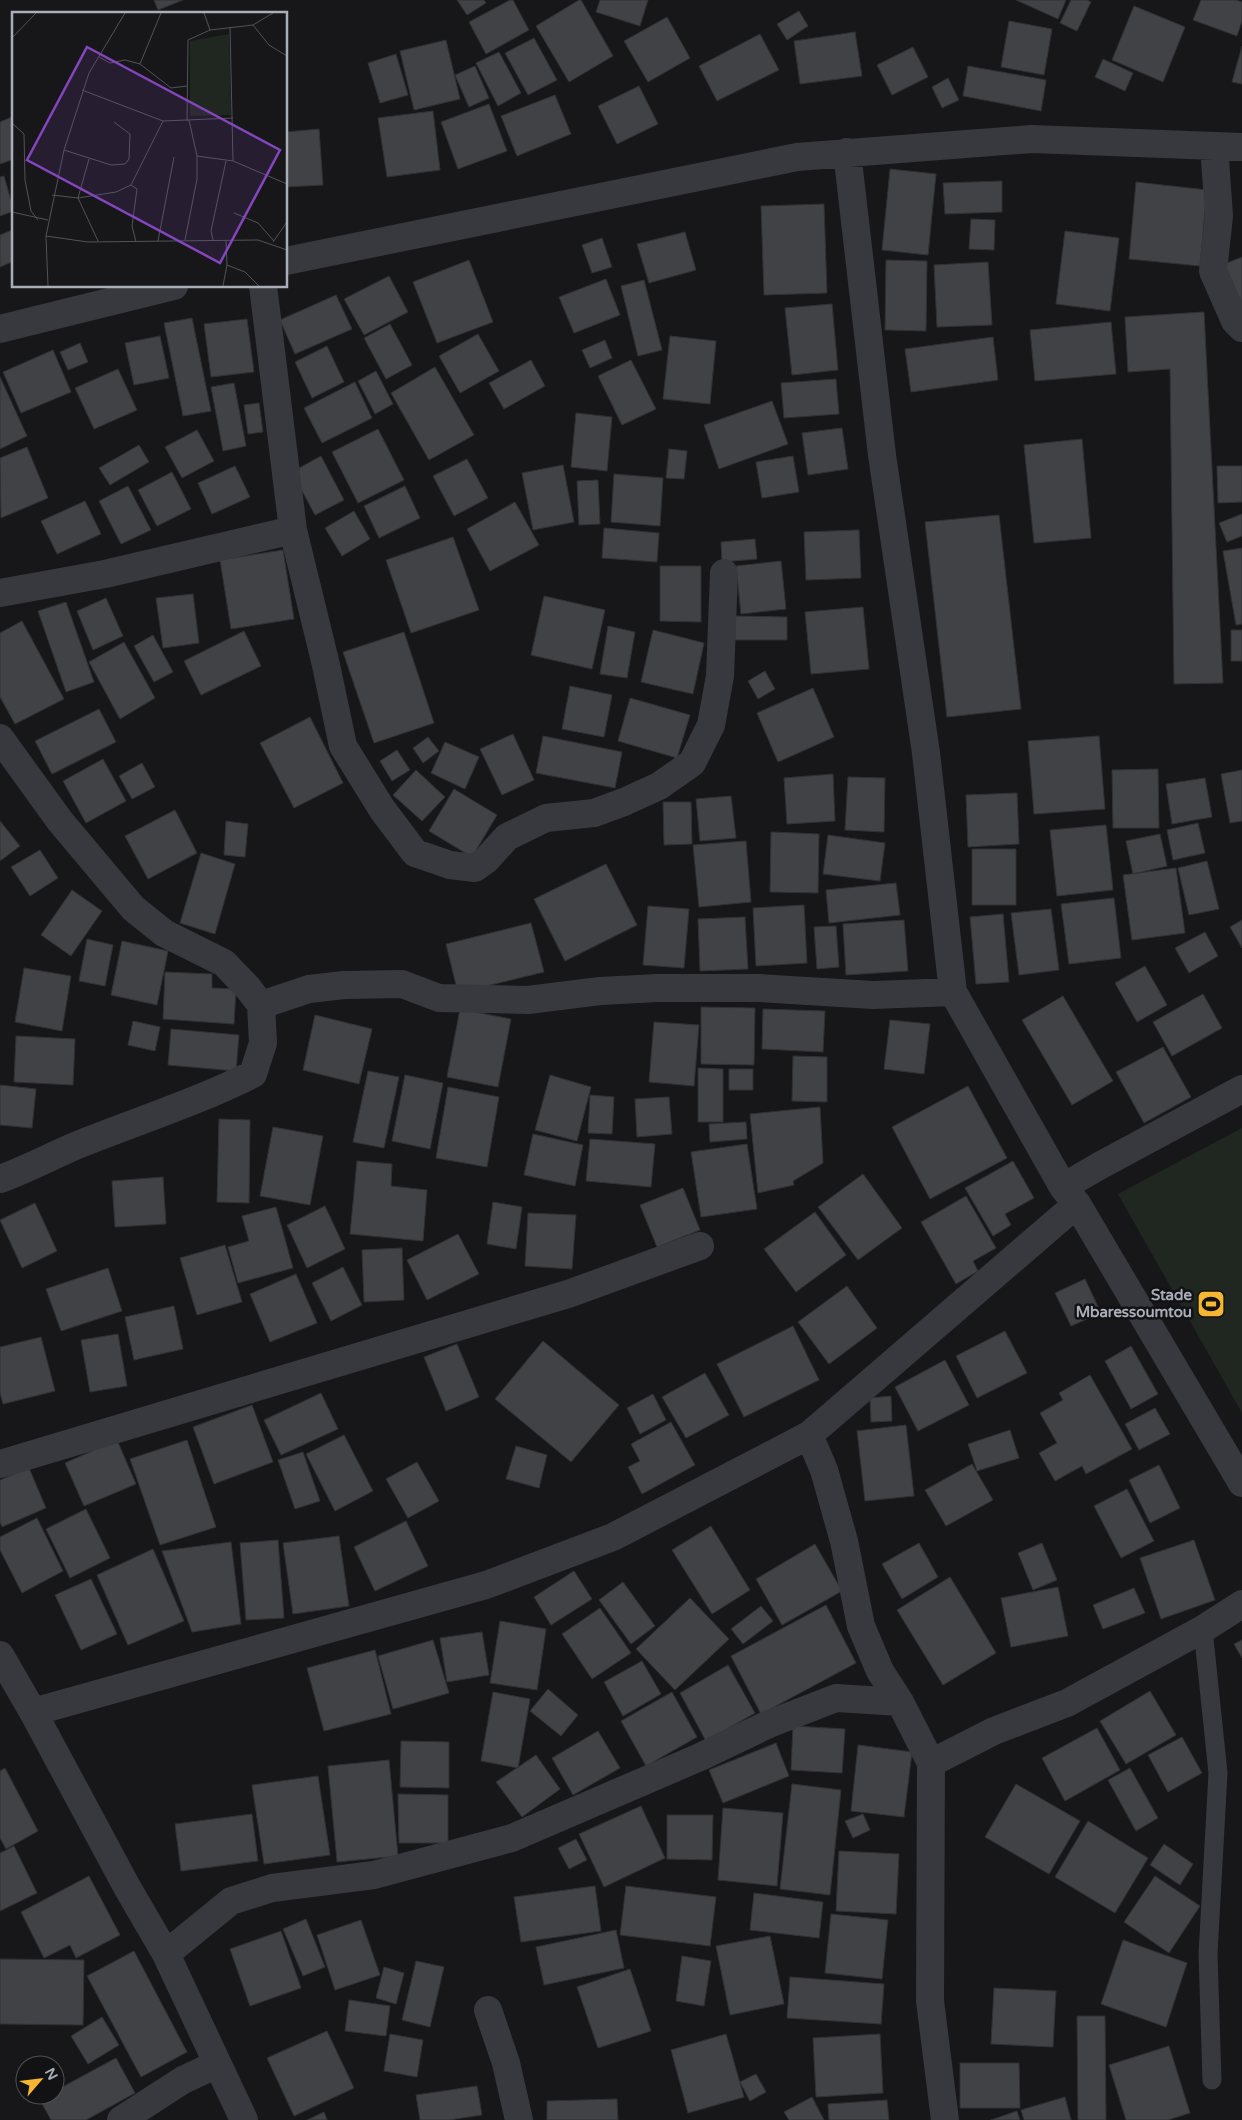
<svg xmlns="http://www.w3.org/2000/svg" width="1242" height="2120" viewBox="0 0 1242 2120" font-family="'Varela Round',sans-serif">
  <rect width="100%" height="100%" fill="#171719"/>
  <path fill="#1f2720" d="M1242,1128V1413L1118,1194Z"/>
  <path fill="#414246" stroke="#313135" d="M154,0H183L158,10Z
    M457,0H484L486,3L467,15Z
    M510,0H513L529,30L486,54L469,22Z
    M579,0H581L613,56L569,82L536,26Z
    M600,0H648L640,26L596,12Z
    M1016,0H1066L1058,19Z
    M1071,0H1087L1091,2L1077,31L1060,23Z
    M1201,0H1236L1242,2V21L1237,36L1193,20Z
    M1134,6L1185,27L1163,82L1112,60Z
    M799,11L808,26L787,40L777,24Z
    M667,17L690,58L648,82L624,41Z
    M1009,21L1052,29L1044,75L1001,67Z
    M855,32L862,76L800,84L794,41Z
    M760,34L779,70L717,101L699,66Z
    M534,38L557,80L528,95L505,53Z
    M446,40L460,99L414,110L400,51Z
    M1242,46V84L1232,82Z
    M913,47L928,77L892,95L877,65Z
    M499,52L521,93L498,106L476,63Z
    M396,54L408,95L380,103L368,63Z
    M1103,59L1133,73L1125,91L1095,77Z
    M475,66L489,98L469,107L455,75Z
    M968,66L1046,80L1041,111L963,96Z
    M948,78L959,100L942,108L932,87Z
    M639,86L658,124L617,144L598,106Z
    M555,95L571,134L517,156L501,116Z
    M489,104L507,151L458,169L441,122Z
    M433,111L440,170L387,177L378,118Z
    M14,116V159L0,164V122Z
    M319,129L323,185L286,187V132Z
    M890,169L936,174L928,255L882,250Z
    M4,176L14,211L0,216V177Z
    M1002,181V212L945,214L943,183Z
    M1136,182L1207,190L1200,266L1129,259Z
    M824,204L827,293L764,295L761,206Z
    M971,219L995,220L994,250L969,249Z
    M12,230L14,261L0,267V235Z
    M1065,231L1119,238L1110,311L1056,304Z
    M685,232L696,270L649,283L637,244Z
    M602,238L612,267L592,273L582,245Z
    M1242,257V314L1222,265Z
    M469,260L493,322L437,343L413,282Z
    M886,260L927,261L926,331L885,330Z
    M988,262L992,325L937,327L934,265Z
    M389,276L408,312L364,335L344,299Z
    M606,279L620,315L574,333L559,297Z
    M644,280L662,350L638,356L621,286Z
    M336,295L352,329L295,354L280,320Z
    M832,304L838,370L792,375L785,308Z
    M1204,312L1223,683L1174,684L1170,369L1128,372L1125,317Z
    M192,318L211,411L183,416L164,323Z
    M247,319L254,372L211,377L204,324Z
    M1111,322L1116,374L1035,381L1030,330Z
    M390,324L412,365L386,379L364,338Z
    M478,334L499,371L460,393L439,356Z
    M160,336L169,378L134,385L125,343Z
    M670,336L716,341L710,404L663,399Z
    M993,337L998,380L911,392L905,349Z
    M605,340L612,358L590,368L582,350Z
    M80,343L88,362L68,370L60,352Z
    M327,346L344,382L312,398L295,362Z
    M53,350L71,392L21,413L3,372Z
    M531,360L545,386L504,409L489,383Z
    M631,360L656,409L622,425L598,376Z
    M435,367L474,435L429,460L391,393Z
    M118,369L137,410L94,429L75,388Z
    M376,371L393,404L375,414L358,381Z
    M0,377L27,436L0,449Z
    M836,379L839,414L784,418L781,383Z
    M355,382L372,418L322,443L304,408Z
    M234,383L246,446L223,451L211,387Z
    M772,401L788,444L719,469L704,425Z
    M259,403L263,432L248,434L244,405Z
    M576,413L612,417L607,471L571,467Z
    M842,428L848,469L808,475L802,433Z
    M378,429L404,480L358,503L332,452Z
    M197,430L214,461L182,478L165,447Z
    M1082,439L1091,538L1034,543L1024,445Z
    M139,445L149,462L110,485L99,468Z
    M27,447L48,498L1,518L0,458Z
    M669,449L687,451L684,479L666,478Z
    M321,456L344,500L315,515L292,472Z
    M793,456L799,492L762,498L756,462Z
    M467,459L488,498L454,516L433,476Z
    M563,465L574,522L533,530L522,473Z
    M235,466L250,497L212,514L198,483Z
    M1217,466H1242V502L1218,503Z
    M172,472L191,509L157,526L138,490Z
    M614,474L663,478L660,526L611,522Z
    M598,480L600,524L579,525L577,481Z
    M128,486L151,530L121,544L99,501Z
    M405,486L420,518L379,538L364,506Z
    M85,501L101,534L57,554L41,521Z
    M515,502L539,545L490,571L467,529Z
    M354,511L370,539L342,556L325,528Z
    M1242,514V536L1227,542L1219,523Z
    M999,515L1021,709L947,717L925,522Z
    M604,528L659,533L657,562L602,558Z
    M859,530L861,578L806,580L804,532Z
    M453,537L479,610L411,633L386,560Z
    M755,539L757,559L722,562L721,542Z
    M1242,548V624L1236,625L1223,551Z
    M283,550L294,619L231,629L220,560Z
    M781,561L786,609L741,614L736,566Z
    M660,566H701V622L660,621Z
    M193,594L199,643L163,648L156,598Z
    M544,596L605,610L592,669L531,655Z
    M106,598L123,636L93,650L77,611Z
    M66,602L94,682L66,692L38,611Z
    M863,607L869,669L811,674L805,612Z
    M735,616L787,617V640H735Z
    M22,621L64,699L15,724L0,697V633Z
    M608,626L635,632L627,678L600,674Z
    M653,630L704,643L693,694L641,682Z
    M1231,630H1242V661H1231Z
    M244,631L261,666L201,695L184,661Z
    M404,632L434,723L374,743L343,652Z
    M153,635L173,672L154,682L134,646Z
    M124,642L155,698L120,719L89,662Z
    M765,671L775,689L758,699L748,681Z
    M570,686L612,695L604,737L562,729Z
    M813,688L834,737L778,762L757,713Z
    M630,698L690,715L677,758L618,741Z
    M99,709L116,742L52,774L35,741Z
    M310,717L343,783L294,808L260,743Z
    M513,734L534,780L502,795L480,749Z
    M543,736L622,752L615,788L536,773Z
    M1099,736L1105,809L1034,814L1028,741Z
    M428,737L439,751L423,763L413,748Z
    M445,742L479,757L465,789L431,773Z
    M397,750L410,770L392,781L380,761Z
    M103,759L126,801L86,823L63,781Z
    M142,763L155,787L132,799L119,776Z
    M1158,769L1159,828H1113L1112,770Z
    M416,770L445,797L422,821L393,795Z
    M1242,770V821L1230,823L1221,774Z
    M833,774L835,821L787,824L784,778Z
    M848,777L885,778L884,832L845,830Z
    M1205,778L1212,817L1172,824L1166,784Z
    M454,789L497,815L472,857L429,831Z
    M1017,793L1019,844L968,847L966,795Z
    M731,796L736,838L700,841L696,799Z
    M663,802H691L692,844L664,845Z
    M175,810L197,853L148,879L125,836Z
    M0,821L20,846L0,861Z
    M226,821L248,824L245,857L224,855Z
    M1198,823L1205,853L1173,860L1167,830Z
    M1106,825L1113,890L1057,896L1050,830Z
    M771,832L819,834L818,893L770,892Z
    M1160,834L1167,866L1133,874L1126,841Z
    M828,835L885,843L880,881L823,874Z
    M746,841L751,902L699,907L693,845Z
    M972,849H1016V905H972Z
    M40,850L58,878L30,896L11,867Z
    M201,853L235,864L215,934L180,923Z
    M1207,861L1219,909L1189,915L1178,868Z
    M606,864L637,925L565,961L534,899Z
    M1176,868L1185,933L1132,940L1123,875Z
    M896,883L900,915L829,923L826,890Z
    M72,890L102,911L71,956L41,935Z
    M1114,898L1121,958L1069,964L1061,904Z
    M804,905L807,963L756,966L753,908Z
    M648,906L689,909L684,968L643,965Z
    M1051,909L1059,970L1019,975L1011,913Z
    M1003,914L1009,982L976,984L970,917Z
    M745,917L748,969L700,971L698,919Z
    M904,920L908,971L846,975L843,924Z
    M1242,920V948L1230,927Z
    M531,923L544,972L458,993L446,944Z
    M836,926L839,967L817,969L814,927Z
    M1205,932L1218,956L1189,973L1175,948Z
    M87,939L113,945L105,986L79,981Z
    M122,941L168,951L157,1005L111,995Z
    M1145,966L1167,1005L1137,1022L1115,983Z
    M24,968L71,976L62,1031L15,1022Z
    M165,972L212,974V988L236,989L234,1024L163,1019Z
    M1203,994L1222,1028L1172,1056L1153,1022Z
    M1063,996L1113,1081L1072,1105L1022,1020Z
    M701,1007L755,1008L754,1065L701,1064Z
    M460,1009L511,1019L498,1087L447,1077Z
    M763,1009L825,1011L823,1052L762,1049Z
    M315,1015L372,1029L359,1084L303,1070Z
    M890,1020L930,1024L924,1074L884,1069Z
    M133,1021L160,1027L155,1051L128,1045Z
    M654,1022L699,1025L694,1086L649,1082Z
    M171,1029L239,1035L236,1071L168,1065Z
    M16,1036L75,1039L73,1085L14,1082Z
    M1163,1047L1191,1097L1144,1123L1116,1072Z
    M793,1056L827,1057V1102L792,1101Z
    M698,1068L723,1069V1122H698Z
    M729,1069H753V1090H729Z
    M368,1071L399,1077L384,1148L353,1142Z
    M405,1075L443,1083L430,1149L392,1141Z
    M550,1075L591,1087L577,1141L535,1130Z
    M0,1085L36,1089L32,1128L0,1125Z
    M968,1086L1007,1158L930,1199L892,1127Z
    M448,1087L499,1097L487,1167L436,1158Z
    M590,1095L614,1097L612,1134L588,1133Z
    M669,1097L672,1134L637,1137L635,1099Z
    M820,1107L823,1163L793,1181L794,1185L758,1193L750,1114Z
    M219,1119L250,1120L249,1203L217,1202Z
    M746,1122L747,1139L710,1142L709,1124Z
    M273,1127L323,1136L310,1205L260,1196Z
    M533,1134L583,1145L575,1186L524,1175Z
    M590,1139L655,1144L651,1187L586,1181Z
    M747,1144L757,1209L701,1217L691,1152Z
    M357,1161L392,1164L391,1186L427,1190L423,1241L350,1234Z
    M1013,1161L1034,1198L1005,1214L1011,1225L993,1236L965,1188Z
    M863,1174L902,1228L858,1260L818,1207Z
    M163,1177L166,1224L115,1227L112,1181Z
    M683,1188L700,1230L657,1247L640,1205Z
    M966,1196L996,1248L973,1261L978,1271L956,1284L921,1222Z
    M493,1202L522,1207L516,1249L487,1244Z
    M35,1203L57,1251L22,1268L0,1220Z
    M325,1206L345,1249L307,1268L287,1225Z
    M276,1207L293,1268L238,1283L228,1247L249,1241L242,1216Z
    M815,1212L846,1255L796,1292L764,1249Z
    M528,1213L576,1215L572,1269L525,1266Z
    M458,1234L479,1274L427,1300L407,1260Z
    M225,1245L242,1302L197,1315L180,1258Z
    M402,1248L404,1300L364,1302L362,1250Z
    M343,1267L362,1305L331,1321L312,1283Z
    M108,1268L122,1311L61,1331L46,1289Z
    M296,1274L317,1323L270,1342L250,1294Z
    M1085,1279L1101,1313L1071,1326L1055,1293Z
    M847,1286L877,1328L829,1364L798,1322Z
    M174,1306L183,1349L134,1360L125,1317Z
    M793,1326L819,1380L744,1417L717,1364Z
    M1005,1331L1027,1373L977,1398L956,1356Z
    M118,1334L127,1386L90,1392L81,1340Z
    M41,1337L55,1391L3,1404L0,1393V1347Z
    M543,1341L619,1405L571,1462L495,1399Z
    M457,1344L479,1397L446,1411L424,1357Z
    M1131,1346L1158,1394L1131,1409L1105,1361Z
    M945,1360L969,1405L918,1431L895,1387Z
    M705,1373L729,1415L686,1438L662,1397Z
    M1090,1375L1132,1449L1086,1474L1082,1466L1055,1481L1039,1453L1057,1443L1040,1413L1063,1400L1059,1393Z
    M321,1393L338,1429L281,1455L264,1420Z
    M653,1394L666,1420L640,1434L627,1408Z
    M891,1396L892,1421L871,1422L870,1398Z
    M252,1405L273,1462L214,1484L193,1427Z
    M1155,1408L1170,1434L1139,1450L1125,1424Z
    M671,1422L695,1465L642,1494L628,1467L640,1461L631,1444Z
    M906,1425L914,1496L865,1501L857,1431Z
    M1010,1430L1019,1458L977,1471L968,1444Z
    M344,1435L373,1491L335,1511L306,1454Z
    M117,1440L136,1484L84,1506L65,1463Z
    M187,1440L216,1527L160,1545L130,1459Z
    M516,1446L547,1455L539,1488L506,1479Z
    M303,1452L320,1501L295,1509L278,1460Z
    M417,1462L439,1501L408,1518L386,1479Z
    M972,1464L993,1500L946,1526L925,1490Z
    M1159,1465L1180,1508L1150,1523L1129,1480Z
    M29,1468L46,1508L2,1527L0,1522V1480Z
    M1127,1489L1154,1541L1121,1558L1094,1506Z
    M86,1509L110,1558L70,1578L46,1529Z
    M37,1518L63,1571L22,1593L0,1550V1537Z
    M406,1521L428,1566L375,1591L354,1547Z
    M711,1526L750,1590L712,1614L672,1550Z
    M339,1536L349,1606L293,1614L283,1543Z
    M278,1540L284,1618L246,1620L240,1543Z
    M1194,1540L1215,1600L1161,1619L1140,1558Z
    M231,1542L241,1624L192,1632L162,1551Z
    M919,1543L938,1577L902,1599L882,1564Z
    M1042,1543L1057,1580L1033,1590L1018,1553Z
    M815,1544L842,1591L782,1625L756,1579Z
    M153,1549L184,1621L128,1645L97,1575Z
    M574,1571L592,1599L551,1625L534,1597Z
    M950,1577L996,1653L943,1685L897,1610Z
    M91,1579L117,1634L81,1650L55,1595Z
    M623,1582L655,1626L631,1644L599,1600Z
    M1058,1587L1068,1636L1011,1647L1001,1598Z
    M1134,1588L1145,1613L1103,1629L1093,1605Z
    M690,1598L729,1639L675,1690L636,1649Z
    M826,1605L856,1663L761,1714L731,1656Z
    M761,1606L773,1621L743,1644L731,1629Z
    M600,1608L631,1653L592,1679L562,1634Z
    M500,1621L546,1629L537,1690L490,1683Z
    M482,1632L489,1675L447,1682L440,1638Z
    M433,1640L449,1693L393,1709L378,1656Z
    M1242,1640V1658L1234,1644Z
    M375,1650L391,1714L324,1731L307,1668Z
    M642,1661L661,1694L623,1716L604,1682Z
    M728,1665L755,1713L706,1741L680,1693Z
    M548,1689L578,1715L561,1736L530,1711Z
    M1150,1691L1176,1735L1126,1764L1100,1721Z
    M493,1692L530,1699L518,1768L481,1761Z
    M672,1692L697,1737L646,1766L621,1721Z
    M793,1726L845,1729L842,1773L791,1770Z
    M1097,1728L1120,1770L1065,1801L1042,1758Z
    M598,1731L620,1768L573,1795L552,1758Z
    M1182,1737L1202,1773L1168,1792L1148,1755Z
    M401,1741L449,1742V1788L400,1787Z
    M776,1743L789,1776L723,1803L709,1770Z
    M858,1745L912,1752L904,1817L851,1811Z
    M536,1755L560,1789L522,1817L496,1782Z
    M389,1760L398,1856L337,1862L328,1766Z
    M5,1768L38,1831L6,1849L0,1838V1771Z
    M1130,1768L1158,1818L1136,1831L1108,1780Z
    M318,1776L330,1855L264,1864L252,1785Z
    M792,1784L841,1790L830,1895L780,1889Z
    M1016,1784L1080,1821L1049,1874L985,1837Z
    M398,1794L448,1795V1843H399Z
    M641,1806L665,1858L604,1887L579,1834Z
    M723,1808L783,1813L777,1886L718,1880Z
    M252,1814L258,1861L181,1871L175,1824Z
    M863,1814L870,1830L853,1838L845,1821Z
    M667,1815H713L712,1860L667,1859Z
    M1088,1821L1148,1858L1115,1913L1055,1877Z
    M576,1839L587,1860L569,1869L558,1848Z
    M1164,1844L1193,1864L1180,1885L1150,1865Z
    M14,1846L37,1893L0,1911V1853Z
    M839,1851L899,1854L896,1914L836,1911Z
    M89,1876L120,1935L76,1958L70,1945L44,1958L21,1912Z
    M1155,1876L1200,1906L1169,1953L1124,1922Z
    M595,1886L601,1931L521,1942L514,1897Z
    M626,1886L716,1897L710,1946L620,1935Z
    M754,1893L823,1902L819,1938L750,1930Z
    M831,1914L888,1920L882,1979L825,1973Z
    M306,1919L325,1967L303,1976L283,1929Z
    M361,1920L380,1975L335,1990L317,1935Z
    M616,1930L624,1968L544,1985L536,1947Z
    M281,1931L301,1988L250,2006L230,1949Z
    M770,1936L784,2004L730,2015L716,1946Z
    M1123,1940L1187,1963L1166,2027L1101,2004Z
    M134,1951L187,2052L141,2077L87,1976Z
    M682,1956L711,1961L704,2006L676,2001Z
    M0,1959L84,1960L83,2025L0,2024Z
    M416,1961L444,1967L430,2027L402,2020Z
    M384,1967L404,1973L396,2004L376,1998Z
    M630,1969L651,2031L598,2048L577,1987Z
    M790,1977L884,1984L881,2024L787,2018Z
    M994,1988L1056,1991L1053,2047L991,2044Z
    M349,2000L390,2006L386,2036L345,2031Z
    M1077,2016H1105L1106,2120H1078Z
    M102,2017L119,2045L88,2064L71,2036Z
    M327,2031L354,2088L294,2116L267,2058Z
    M390,2034L423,2040L417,2077L384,2071Z
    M726,2034L744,2097L688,2113L671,2050Z
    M880,2034L883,2093L816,2097L813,2038Z
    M1169,2046L1190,2113L1168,2120H1126L1109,2065Z
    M116,2058L135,2093L86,2120H51L40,2100L49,2095H55V2091Z
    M960,2063H1019L1020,2108H960Z
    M756,2074L766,2092L750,2101L740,2082Z
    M477,2086L482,2115L449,2120H420L416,2095Z
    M812,2097L824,2120H789L784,2112Z
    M1065,2097L1071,2120H1024L1021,2110Z
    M617,2099L618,2120H547V2101Z
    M887,2100L889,2120H829L828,2104Z
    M1017,2111L1020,2120H991Z
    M324,2112L327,2120H307Z"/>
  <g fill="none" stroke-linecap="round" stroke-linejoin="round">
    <path stroke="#38393e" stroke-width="19" d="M1203,1629L1218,1773L1208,1954L1212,2080"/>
    <path stroke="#38393e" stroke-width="28" d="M1214,146L1219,216L1213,271L1235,321L1242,328
      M847,152L882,455L926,753L953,992L1063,1187L1077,1204L1242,1483
      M286,261L797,157L1032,139L1242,147
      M263,286L293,530L326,665L343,746L382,809L415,853L450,865L475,868L486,860L507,837L546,818L594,813L624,802L659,786L692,763L711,725L720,676L724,573
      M0,329L174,286
      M0,593L105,574L293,530
      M0,738L60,821L133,908L164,933L224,963L248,988L261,1005L309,989L344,985L402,984L439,998L528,1000L600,991L658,988H759L873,995L953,992
      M0,1179C28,1169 53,1155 80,1144C138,1121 197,1102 253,1074L263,1043L261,1005
      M1063,1187L1101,1165L1242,1089
      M809,1435L824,1470L844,1541L861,1626L880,1671L900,1702L931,1763L930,2001L945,2120
      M0,1464L568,1294L700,1246
      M0,1655L33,1712L127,1887L166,1954L244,2120
      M33,1712L486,1585L613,1537L809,1435L1077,1204
      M931,1763L994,1731L1067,1703L1203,1629L1242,1604
      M166,1954L231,1901L272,1888L374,1875L512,1838L700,1757L769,1724L836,1698L900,1702
      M488,2010L506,2063L519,2120
      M121,2120L183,2080L217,2064"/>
  </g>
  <defs>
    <symbol id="stadium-square" viewBox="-11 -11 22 22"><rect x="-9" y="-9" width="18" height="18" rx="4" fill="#f7b631" stroke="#121214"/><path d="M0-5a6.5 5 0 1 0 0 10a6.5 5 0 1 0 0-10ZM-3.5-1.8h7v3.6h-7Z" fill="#111"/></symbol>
  </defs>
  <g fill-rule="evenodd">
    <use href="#stadium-square" x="1195" y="1288" width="32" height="32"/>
  </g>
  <g text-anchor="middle" stroke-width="5" stroke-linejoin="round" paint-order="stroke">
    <g font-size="15" font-weight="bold" fill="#a9aeb9" stroke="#121214" text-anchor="end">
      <text x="1192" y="1300">Stade<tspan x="1192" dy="17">Mbaressoumtou</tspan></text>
    </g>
  </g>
  <g transform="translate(12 12)">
    <rect width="275" height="275" fill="#171719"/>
    <path d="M217,22L219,103L178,104V29Z" fill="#1f2720"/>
    <path fill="none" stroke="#515359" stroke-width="1" d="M192,1L198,18L241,13L261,1M241,13L257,33L275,44M218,15L221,149M0,26L24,1M87,45L98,51L113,48L128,52L159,76L175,74M128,52L149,1M70,78L151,109L221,106M175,109L176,28L198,18M0,111L12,122L13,168L19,199L26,208M52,138L99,153L113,152L117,147L118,122L102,110M185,144L221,149L275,172M77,147L66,186L86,229M119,173L125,177L120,214L124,230M40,183L66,186L104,180L119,173L151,109M0,200L36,208M222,201L246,211L262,229M34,224L76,230L246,228L275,238M173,228L185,167V144L177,108M201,228L199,219L214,149M146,229L162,145M261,230L275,210M215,253L233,260L247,274M36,274L34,224L52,138L77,61L113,1M211,274L215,253L214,229"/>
    <path fill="#8446be" fill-opacity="0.15" stroke="#8446be" stroke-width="2.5" d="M75,35L268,138L208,251L15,148Z"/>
    <rect width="275" height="275" fill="none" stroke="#a9aeb9" stroke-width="2.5"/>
  </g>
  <g transform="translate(40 2080) rotate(62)"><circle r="24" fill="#121214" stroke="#4e5056"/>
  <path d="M0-4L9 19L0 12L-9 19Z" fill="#f7b631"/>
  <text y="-8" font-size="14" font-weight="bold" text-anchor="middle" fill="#a9aeb9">N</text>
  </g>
</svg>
